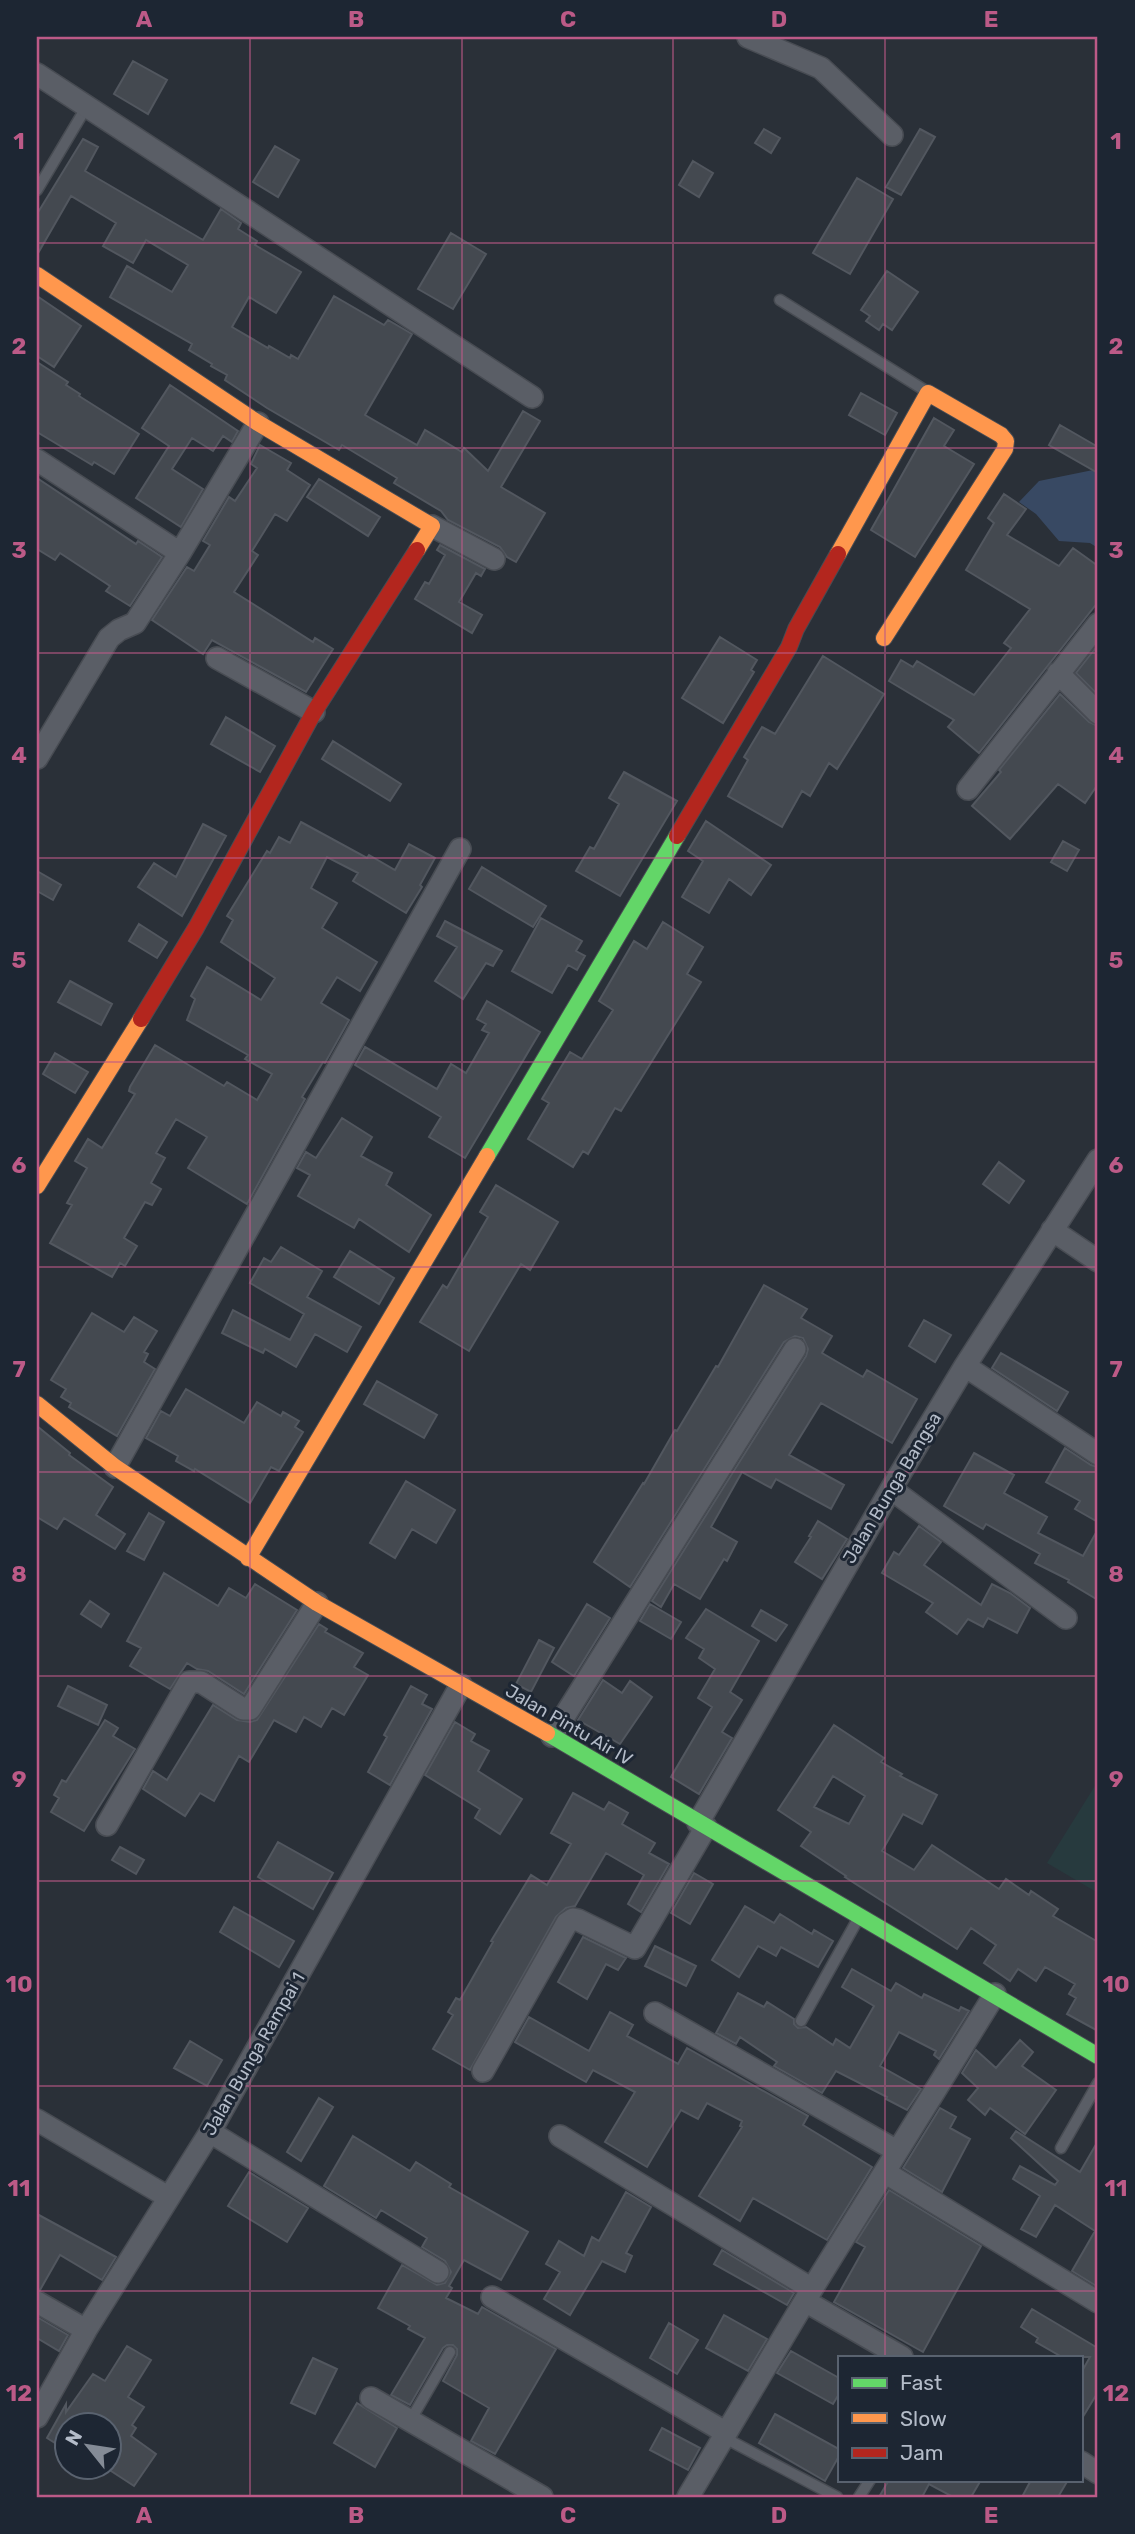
<svg xmlns="http://www.w3.org/2000/svg" width="1135" height="2534" viewBox="0 0 1135 2534" font-family="Rubik,sans-serif">
  <rect width="100%" height="100%" fill="#2a3038"/>
  <path fill="#273a3e" d="M1098,1781V1893L1047,1863Z"/>
  <path fill="#384963" d="M1093,470L1098,473V548L1090,543L1059,541L1036,514L1019,502L1039,481Z"/>
  <path fill="#444950" stroke="#52575f" stroke-width="2" fill-rule="evenodd" d="M133,61L167,80L148,114L114,94Z
    M764,129L780,138L771,153L755,143Z
    M920,129L935,137L901,195L886,187Z
    M83,139L98,147L85,171L203,240L221,209L241,223L238,229L257,241L255,245L301,272L276,313L249,297L232,327L268,348L269,346L290,358L291,355L298,359L334,296L384,325L388,320L412,334L365,415L417,445L425,430L462,452L464,448L488,471L523,411L540,421L501,487L545,513L516,562L507,557L500,547L448,520L441,511L394,483L397,478L342,445L339,450L267,408L225,380L227,375L211,366L212,364L189,350L192,344L110,297L127,266L172,292L188,265L146,240L133,263L103,246L116,223L71,196L37,255V214Z
    M275,146L299,160L278,197L253,182Z
    M693,161L713,173L699,197L679,185Z
    M857,178L893,199L850,274L813,253Z
    M451,233L486,254L453,309L418,289Z
    M887,271L918,292L892,330L883,324L879,330L866,321L870,316L861,310Z
    M37,296L81,326L54,367L37,356Z
    M37,362L68,382L66,385L80,394L79,396L139,434L114,474L94,462L92,465L37,432Z
    M170,385L238,431L232,442L223,436L213,451L192,438L172,469L203,489L181,527L136,498L169,446L142,428Z
    M861,393L897,413L885,435L849,415Z
    M934,418L954,430L944,446L974,464L915,557L871,530Z
    M1060,425L1098,447V473L1049,445Z
    M260,445L291,463L287,470L310,485L287,521L275,514L252,551L258,555L234,592L313,642L315,638L333,649L306,692L212,640L203,654L152,620L187,567L194,571L210,545L203,541L229,497L235,501L257,468L251,464Z
    M37,478L136,544L138,541L162,557L130,606L106,591L110,586L60,553L55,560L37,549Z
    M319,479L380,517L368,536L307,497Z
    M1004,494L1026,509L1007,535L1059,566L1073,548L1098,566V602L979,753L948,727L954,720L889,681L901,660L913,667L917,661L974,695L1011,648L1004,643L1030,609L966,570L994,523L988,518Z
    M440,545L485,569L481,576L476,573L459,602L482,615L472,633L415,599L425,582L429,584L445,555L437,550Z
    M720,637L757,660L751,670L754,672L723,723L682,698Z
    M1098,645V695L1076,673Z
    M823,656L884,694L837,769L829,763L810,796L802,791L782,827L728,796L748,760L744,757L762,727L775,734Z
    M1060,694L1089,722L1098,726V784L1085,803L1058,784L1010,839L972,806L1001,772L999,770Z
    M226,717L275,746L260,772L211,744Z
    M333,741L401,784L390,801L322,759Z
    M624,772L677,801L620,896L576,871L590,847L594,849L619,804L609,798Z
    M706,821L771,865L751,895L729,879L709,913L682,897L703,861L688,851Z
    M301,822L367,858L369,855L395,870L409,844L435,858L420,885L422,887L406,913L353,881L358,873L327,857L311,888L337,903L322,928L377,962L360,991L337,977L321,1003L349,1020L325,1063L323,1062L302,1097L305,1099L247,1204L188,1168L207,1137L176,1119L156,1153L165,1158L151,1183L161,1189L152,1205L145,1202L124,1238L137,1246L125,1266L120,1263L112,1277L50,1243L72,1205L67,1203L87,1168L75,1161L88,1139L102,1148L135,1094L129,1091L130,1087L155,1045L224,1086L227,1082L257,1100L272,1074L245,1059L248,1055L187,1020L195,999L191,996L207,967L261,1000L275,978L221,942L233,920L227,916L267,851L270,853L279,837L290,843Z
    M203,824L226,836L182,916L138,887L154,863L176,877Z
    M1063,841L1079,850L1067,871L1051,862Z
    M482,867L546,906L533,927L469,889Z
    M37,871L61,885L53,900L37,891Z
    M541,918L582,941L576,951L585,956L577,970L568,965L552,993L512,971Z
    M445,921L502,951L493,966L486,963L463,999L435,981L457,947L437,936Z
    M663,922L703,947L687,974L701,982L621,1111L615,1108L588,1154L583,1151L573,1167L528,1139L549,1103L542,1099L570,1052L582,1059L613,1010L599,1001L634,941L647,949Z
    M139,924L167,942L157,958L129,941Z
    M70,981L112,1004L101,1025L58,1002Z
    M487,1001L540,1032L465,1158L429,1137L441,1117L355,1065L365,1047L437,1089L451,1064L466,1073L489,1033L482,1030L486,1024L477,1019Z
    M55,1053L88,1072L75,1093L43,1074Z
    M342,1118L372,1137L361,1156L392,1173L386,1185L431,1215L409,1252L359,1219L354,1228L298,1196L310,1175L297,1168L306,1152L316,1158Z
    M999,1162L1024,1181L1009,1203L983,1184Z
    M496,1185L558,1222L530,1270L521,1264L469,1351L420,1322L443,1285L447,1288L488,1217L480,1212Z
    M281,1247L322,1271L307,1297L361,1327L347,1352L315,1334L296,1367L265,1349L263,1353L222,1333L233,1310L290,1340L304,1314L250,1283L264,1258L271,1262Z
    M350,1251L394,1278L379,1304L334,1277Z
    M764,1285L807,1309L801,1318L832,1336L822,1353L863,1377L867,1370L917,1399L892,1443L821,1403L789,1455L844,1485L831,1509L776,1479L771,1488L742,1472L711,1527L737,1542L727,1561L724,1559L700,1599L674,1584L661,1607L652,1601L806,1356L808,1349L803,1338L795,1336L784,1342L630,1587L594,1562L643,1483L644,1484L675,1430L677,1431L716,1366L718,1367Z
    M92,1313L124,1332L134,1317L157,1331L144,1352L148,1354L144,1362L155,1369L117,1436L69,1407L71,1403L61,1397L66,1389L51,1380Z
    M924,1320L951,1335L935,1362L909,1346Z
    M1001,1353L1068,1392L1057,1411L992,1368Z
    M377,1381L437,1415L424,1438L364,1404Z
    M186,1389L244,1423L257,1402L281,1416L283,1412L299,1421L295,1427L303,1432L279,1471L271,1467L250,1503L195,1469L194,1471L176,1461L178,1456L146,1438L161,1411L170,1416Z
    M37,1426L70,1453L69,1455L113,1487L96,1515L125,1534L115,1549L64,1518L57,1529L37,1517Z
    M1065,1448L1091,1465L1098,1467V1522L1075,1509L1080,1501L1046,1482Z
    M974,1453L1014,1475L1004,1493L1047,1517L1038,1533L1083,1556L1098,1529V1600L1068,1582L1069,1580L1035,1563L1040,1554L986,1524L983,1529L944,1506Z
    M406,1481L455,1510L436,1543L412,1529L395,1558L370,1543Z
    M149,1513L164,1522L144,1560L127,1551Z
    M818,1521L847,1539L822,1579L795,1562L811,1537L809,1536Z
    M919,1526L941,1542L924,1565L981,1605L992,1584L1010,1593L1030,1608L1017,1633L988,1618L983,1627L968,1619L957,1634L926,1612L933,1603L882,1573L894,1552L899,1555Z
    M164,1573L218,1606L229,1588L246,1598L255,1584L297,1610L244,1694L208,1671L197,1669L187,1663L170,1689L130,1666L141,1648L127,1641Z
    M90,1601L109,1614L101,1627L81,1614Z
    M587,1604L610,1618L574,1676L552,1662Z
    M650,1604L681,1622L671,1639L640,1621Z
    M706,1609L759,1641L730,1692L742,1700L722,1732L732,1738L699,1794L671,1777L712,1707L698,1698L715,1669L699,1658L704,1649L686,1638Z
    M761,1610L787,1625L776,1641L752,1626Z
    M319,1624L327,1629L325,1632L363,1653L354,1667L368,1675L344,1715L332,1708L321,1727L304,1717L296,1732L274,1720L249,1762L239,1756L214,1801L200,1793L185,1816L143,1789L153,1771L167,1780L213,1705L237,1720L250,1722L257,1720Z
    M539,1640L554,1648L531,1692L516,1684Z
    M603,1680L622,1693L630,1681L652,1697L620,1744L578,1720Z
    M68,1686L107,1705L98,1725L58,1706Z
    M411,1686L427,1695L422,1704L432,1709L390,1785L368,1772L387,1737L384,1735Z
    M105,1720L118,1728L113,1736L135,1749L84,1831L51,1812L59,1798L54,1795L62,1780L66,1782Z
    M455,1722L475,1734L471,1741L489,1751L478,1771L522,1799L500,1834L475,1818L480,1809L425,1775Z
    M834,1725L884,1758L881,1762L902,1774L900,1776L937,1795L922,1824L903,1814L882,1851L914,1870L932,1845L999,1889L1006,1879L1029,1895L1031,1891L1058,1909L1053,1916L1098,1942V2031L1067,2014L1076,1998L1069,1994L1075,1984L1045,1967L1036,1981L1018,1969L1010,1981L984,1963L996,1945L971,1928L957,1949L845,1877L846,1876L801,1846L811,1832L778,1810ZM833,1776L865,1796L849,1824L814,1807Z
    M573,1793L604,1810L609,1802L628,1813L622,1824L655,1843L649,1853L669,1864L641,1912L628,1904L644,1875L606,1853L575,1906L566,1908L556,1917L470,2070L433,2049L453,2015L448,2012L456,1998L460,2000L493,1942L491,1941L531,1875L547,1885L571,1844L551,1833Z
    M278,1842L333,1873L313,1909L258,1877Z
    M120,1847L144,1860L136,1874L112,1860Z
    M694,1873L713,1884L690,1924L671,1913Z
    M745,1906L774,1923L780,1914L812,1934L814,1930L833,1941L818,1967L781,1947L776,1956L758,1946L739,1977L712,1960Z
    M234,1907L294,1941L279,1967L220,1932Z
    M583,1937L626,1958L618,1970L606,1964L587,1999L558,1982Z
    M655,1946L696,1966L686,1986L645,1966Z
    M852,1969L891,1991L896,1983L922,1998L924,1994L959,2011L961,2007L969,2011L939,2059L934,2055L936,2051L899,2032L880,2066L921,2089L907,2110L886,2099L887,2097L836,2071L822,2093L774,2066L777,2062L740,2037L736,2044L716,2033L738,1993L764,2007L767,2002L794,2019V2024L798,2028L806,2027L833,2045L836,2039L850,2048L874,2006L842,1987Z
    M610,2012L633,2025L627,2036L678,2064L687,2048L808,2116L803,2125L872,2167L827,2240L753,2198L740,2221L699,2196L742,2127L740,2126L742,2121L707,2103L698,2119L681,2110L647,2167L605,2142L635,2092L593,2070L586,2082L515,2042L529,2017L589,2051Z
    M1020,2040L1033,2052L1022,2066L1056,2090L1025,2134L990,2108L985,2115L968,2100L978,2088L962,2073L976,2050L996,2068Z
    M190,2041L222,2060L207,2086L174,2068Z
    M319,2098L333,2107L301,2161L287,2152Z
    M940,2108L956,2117L950,2128L970,2139L942,2192L903,2168Z
    M1016,2131L1080,2172L1098,2141V2287L1072,2271L1095,2231L1055,2205L1036,2237L1021,2229L1040,2196L1013,2179L1020,2166L1055,2185L1058,2181L1011,2138Z
    M353,2136L410,2171L416,2162L451,2184L449,2187L528,2232L501,2280L464,2260L449,2286L452,2288L446,2298L478,2314L482,2307L556,2349L495,2454L471,2441L489,2408L443,2381L457,2355V2349L453,2345H447L443,2348L410,2405L391,2395L425,2338L408,2329L410,2326L378,2308L402,2265L437,2285L445,2283L451,2272L445,2261L422,2247L427,2238L381,2210L376,2218L324,2186Z
    M249,2172L308,2208L287,2242L228,2206Z
    M889,2190L981,2246L923,2352L834,2302L865,2247L856,2242Z
    M626,2192L651,2207L626,2253L632,2256L625,2272L602,2261L570,2315L544,2299L560,2272L546,2264L559,2241L584,2256L592,2237L599,2241Z
    M37,2214L116,2257L102,2280L60,2255L40,2290L37,2289Z
    M722,2250L794,2293L787,2305L714,2264Z
    M1032,2309L1096,2347L1098,2344V2392L1081,2420V2373L1090,2357H1062L1036,2342L1038,2338L1021,2327Z
    M724,2315L767,2339L748,2371L706,2348Z
    M37,2317L68,2335L59,2351L37,2338Z
    M669,2323L698,2340L677,2374L650,2358Z
    M127,2346L151,2360L128,2397L144,2407L132,2425L136,2428L131,2436L156,2454L134,2486L108,2469V2426H66V2450L47,2438L66,2404V2412L93,2374L105,2381Z
    M791,2351L839,2378V2394L833,2404L777,2373Z
    M313,2358L337,2369L315,2414L291,2403Z
    M357,2403L397,2428L375,2467L334,2443Z
    M775,2414L839,2449V2456L825,2481L759,2443Z
    M662,2428L700,2448L688,2470L650,2450Z
    M889,2480H981L971,2497H953L929,2484L922,2497H879Z
    M1031,2480H1068L1058,2497H1022Z"/>
  <g fill="none" stroke-linecap="round" stroke-linejoin="round">
    <defs>
      <path id="lane" d="M37,190L87,106
        M780,300L926,391
        M801,2021L858,1919
        M1061,2148L1098,2083
        M410,2421L450,2352
        M723,2437L837,2497
        M859,2497L870,2480"/>
      <path id="street" d="M748,37L821,68L892,135
        M37,74L532,397
        M37,460L180,553L135,623L119,630L109,638L37,758
        M432,526L494,559
        M180,553L258,423
        M217,658L314,712
        M1058,673L1098,713
        M968,789L1098,624
        M1052,1230L1098,1261
        M965,1366L1098,1454
        M115,1467L460,849
        M891,1489L1066,1618
        M552,1736L795,1349
        M698,1823L891,1489L965,1366L1098,1160
        M107,1825L189,1682H201L243,1709H250L317,1603
        M655,2013L897,2151
        M483,2071L567,1923L573,1919L578,1920L635,1948L706,1827
        M37,2120L168,2197
        M210,2132L438,2272
        M560,2136L812,2289
        M886,2173L1098,2302
        M492,2297L725,2432
        M805,2301L902,2357
        M37,2302L86,2330
        M371,2398L542,2497
        M37,2417L86,2330L210,2132L461,1685
        M1081,2462L1098,2473
        M688,2497L812,2289L995,1994"/>
      <path id="fast" d="M487,1156L677,836
        M547,1733L1098,2056"/>
      <path id="slow" d="M37,275L258,423L432,526L417,550
        M838,554L928,393L1001,435L1006,441L1005,449L884,638
        M37,1186L141,1019
        M37,1404L115,1467L317,1603L547,1733
        M248,1558L487,1156"/>
      <path id="jam" d="M677,836L789,647L796,629L838,554
        M141,1019L196,928L314,712L417,550"/>
    </defs>
    <use href="#lane" stroke="#484c53" stroke-width="13"/>
    <use href="#street" stroke="#484c53" stroke-width="24"/>
    <use href="#fast" stroke="#484c53" stroke-width="18"/>
    <use href="#slow" stroke="#484c53" stroke-width="18"/>
    <use href="#jam" stroke="#484c53" stroke-width="18"/>
    <use href="#lane" stroke="#5a5e66" stroke-width="10"/>
    <use href="#street" stroke="#5a5e66" stroke-width="21"/>
    <use href="#fast" stroke="#63d668" stroke-width="16"/>
    <use href="#slow" stroke="#ff974d" stroke-width="16"/>
    <use href="#jam" stroke="#b3261e" stroke-width="16"/>
  </g>
  <path fill="none" stroke="#bc5a87" stroke-width="2" stroke-opacity="0.55" d="M250,37V2497M462,37V2497M673,37V2497M885,37V2357M37,243H1098M37,448H1098M37,653H1098M37,858H1098M37,1062H1098M37,1267H1098M37,1472H1098M37,1676H1098M37,1881H1098M37,2086H1098M37,2291H1098M885,2480V2497"/>
  <g text-anchor="middle" stroke-width="6" stroke-linejoin="round" paint-order="stroke">
    <g font-size="18" fill="#b4bcc9" stroke="#1d2633">
      <text transform="translate(892 1488) rotate(-59)" y="6">Jalan Bunga Bangsa</text>
      <text transform="translate(569 1725) rotate(30)" y="6">Jalan Pintu Air IV</text>
      <text transform="translate(254 2054) rotate(-60)" y="6">Jalan Bunga Rampai 1</text>
    </g>
  </g>
  <rect width="1135" height="2534" fill="none" stroke="#1d2633" stroke-width="77"/>
  <rect x="838" y="2356" width="245" height="126" fill="#1d2633" stroke="#59626f" stroke-width="2"/>
  <rect x="852" y="2378" width="35" height="10" fill="#63d668" stroke="#59626f" stroke-width="2"/>
  <text x="900" y="2390" font-size="21" fill="#b4bcc9">Fast</text>
  <rect x="852" y="2413" width="35" height="10" fill="#ff974d" stroke="#59626f" stroke-width="2"/>
  <text x="900" y="2426" font-size="21" fill="#b4bcc9">Slow</text>
  <rect x="852" y="2448" width="35" height="10" fill="#b3261e" stroke="#59626f" stroke-width="2"/>
  <text x="900" y="2460" font-size="21" fill="#b4bcc9">Jam</text>
  <g transform="translate(88 2446) rotate(300)"><circle r="33" fill="#1d2633" stroke="#59626f" stroke-width="2"/>
  <path d="M0-5L12 26L0 18L-12 26Z" fill="#848b96"/>
  <text y="-10" font-size="19" font-weight="bold" text-anchor="middle" fill="#b4bcc9">N</text>
  </g>
  <rect x="38" y="38" width="1058" height="2458" fill="none" stroke="#bc5a87" stroke-width="2.5"/>
  <g font-size="23" text-anchor="middle" font-weight="bold" fill="#bc5a87">
    <text x="144" y="27">A</text>
    <text x="356" y="27">B</text>
    <text x="568" y="27">C</text>
    <text x="779" y="27">D</text>
    <text x="991" y="27">E</text>
    <text x="19" y="149">1</text>
    <text x="1116" y="149">1</text>
    <text x="19" y="354">2</text>
    <text x="1116" y="354">2</text>
    <text x="19" y="558">3</text>
    <text x="1116" y="558">3</text>
    <text x="19" y="763">4</text>
    <text x="1116" y="763">4</text>
    <text x="19" y="968">5</text>
    <text x="1116" y="968">5</text>
    <text x="19" y="1173">6</text>
    <text x="1116" y="1173">6</text>
    <text x="19" y="1377">7</text>
    <text x="1116" y="1377">7</text>
    <text x="19" y="1582">8</text>
    <text x="1116" y="1582">8</text>
    <text x="19" y="1787">9</text>
    <text x="1116" y="1787">9</text>
    <text x="19" y="1992">10</text>
    <text x="1116" y="1992">10</text>
    <text x="19" y="2196">11</text>
    <text x="1116" y="2196">11</text>
    <text x="19" y="2401">12</text>
    <text x="1116" y="2401">12</text>
    <text x="144" y="2523">A</text>
    <text x="356" y="2523">B</text>
    <text x="568" y="2523">C</text>
    <text x="779" y="2523">D</text>
    <text x="991" y="2523">E</text>
  </g>
</svg>
